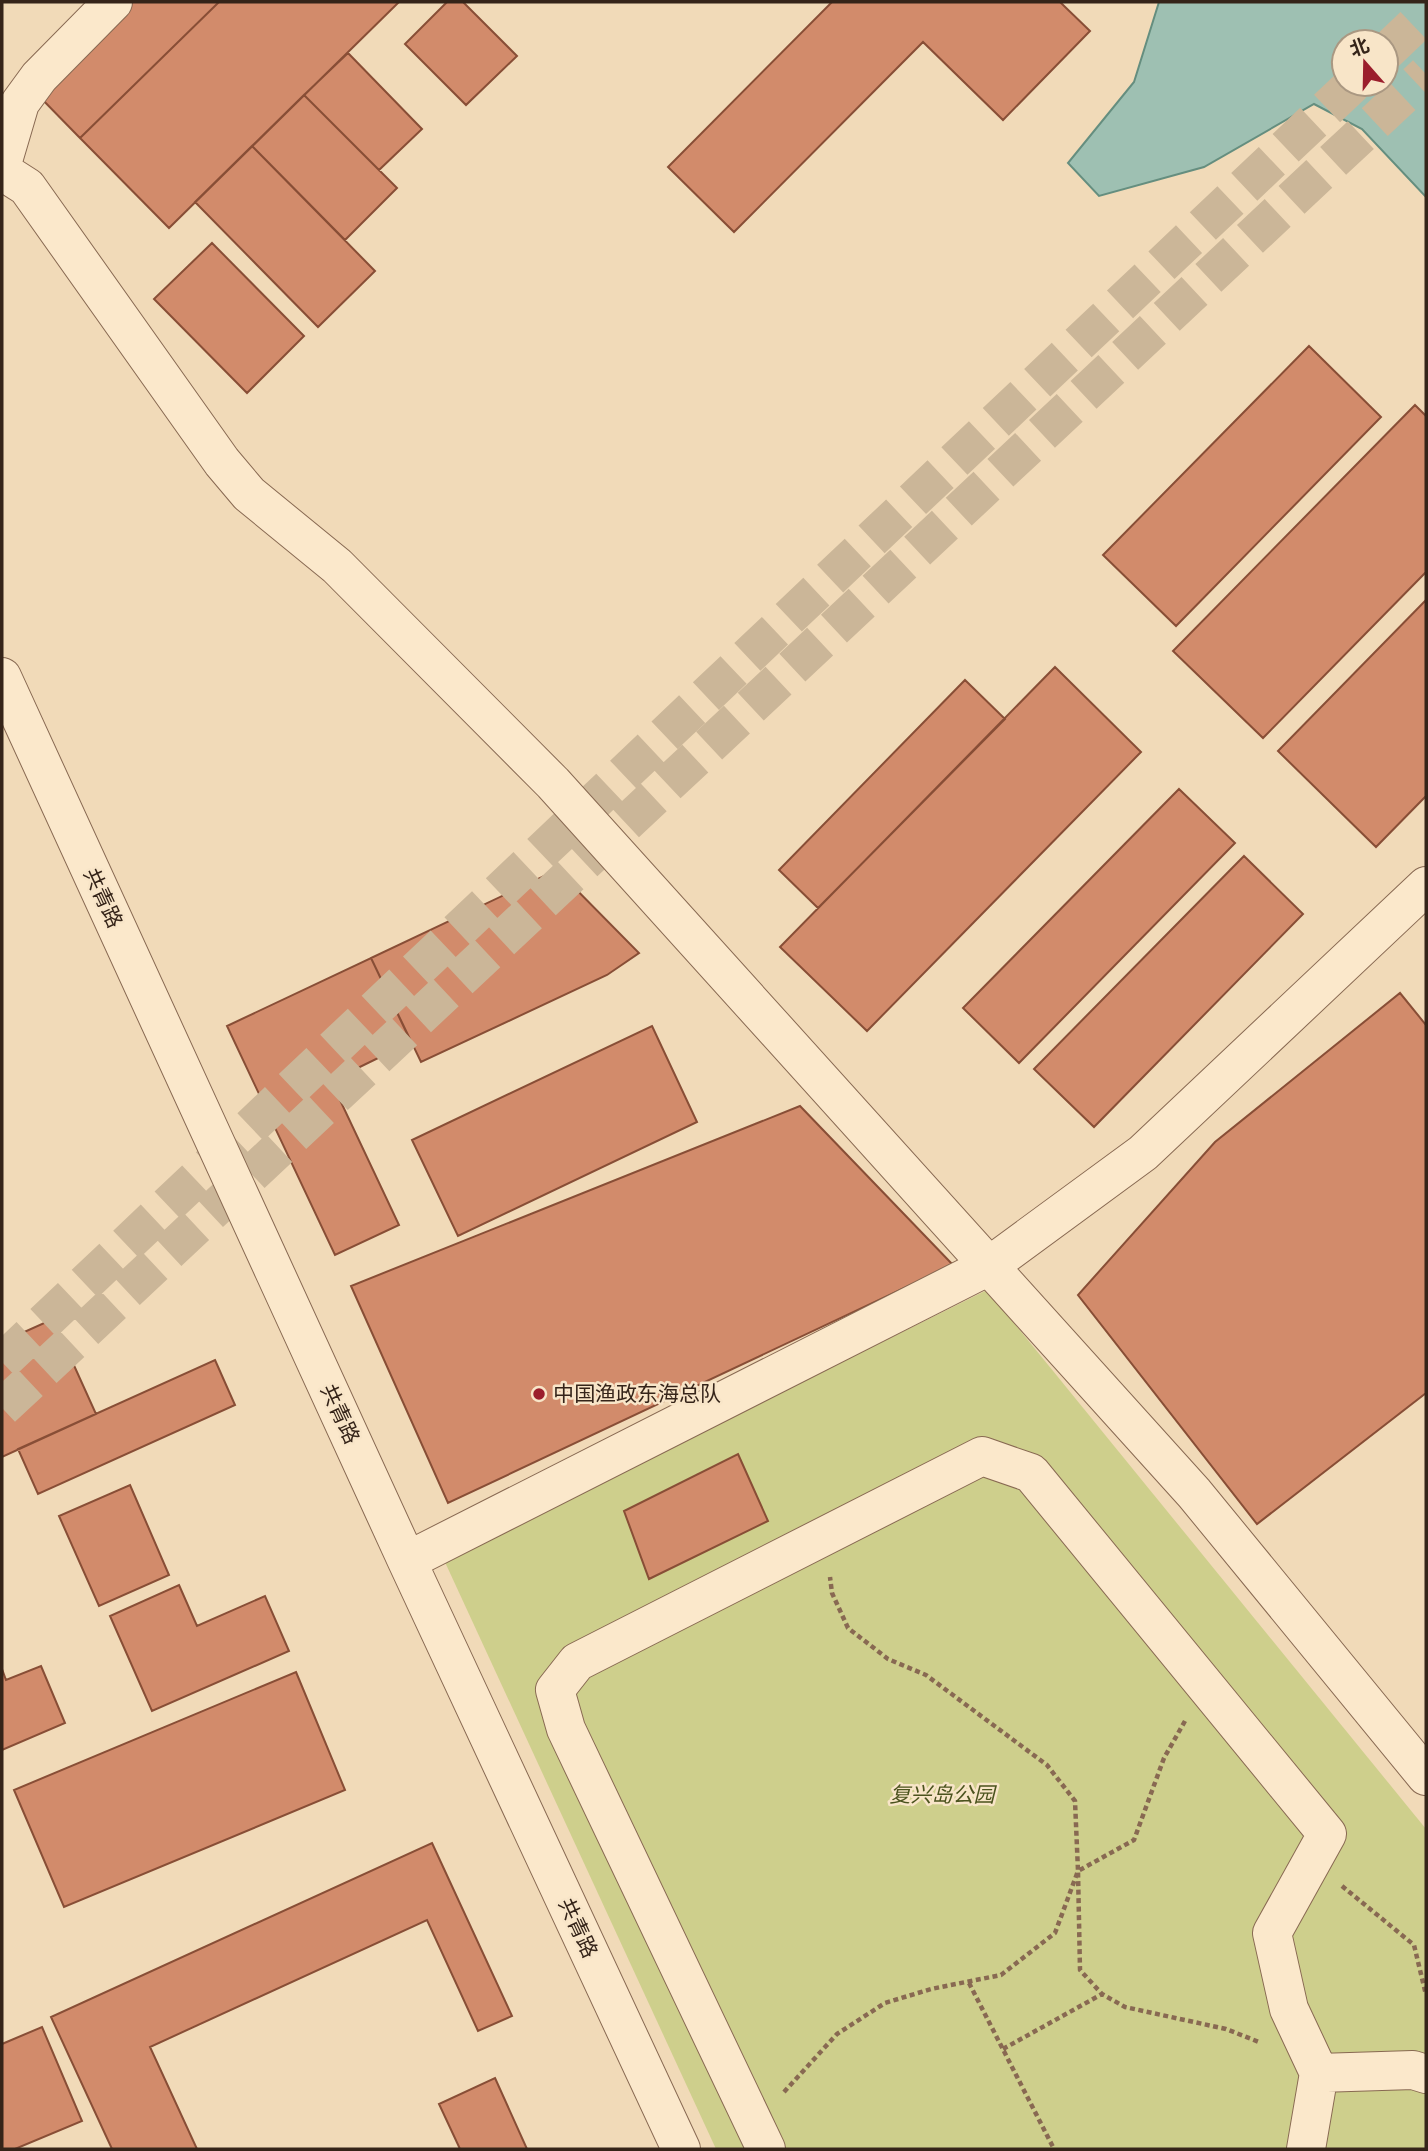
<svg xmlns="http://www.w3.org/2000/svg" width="1428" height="2151" viewBox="0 0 1428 2151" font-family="'Times New Roman','Noto Sans SC',serif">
  <rect width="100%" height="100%" fill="#f1dab8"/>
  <path fill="#cecf8c" d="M987,1290L1426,1829V2149H716L444,1560Z"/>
  <path fill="#9ec0b2" stroke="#658e7f" stroke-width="2" fill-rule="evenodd" d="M1159,2H1426V197L1362,129L1314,104L1204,167L1099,196L1068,163L1134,82ZM1344,42H1386V84H1344Z"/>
  <path fill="#d28b6b" stroke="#884e36" stroke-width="2" d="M125,2H219L80,138L34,91Z
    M219,2H399L169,228L80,138Z
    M447,2H463L517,56L466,105L405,44Z
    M832,2H1060L1090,31L1003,120L923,42L734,232L668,167Z
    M348,53L422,129L379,170L304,95Z
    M304,95L397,188L345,240L252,146Z
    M252,146L375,271L318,327L195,202Z
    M212,243L304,336L247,393L154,299Z
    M1309,346L1381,417L1176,626L1103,555Z
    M1415,405L1426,416V572L1263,738L1173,651Z
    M1426,600V796L1376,847L1278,751Z
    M1055,667L1141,752L867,1031L780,947Z
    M965,680L1005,719L818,908L779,870Z
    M1179,789L1235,843L1019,1063L963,1008Z
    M1244,856L1303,914L1094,1127L1034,1069Z
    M557,870L639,953L607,975L421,1062L371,958Z
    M371,958L411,1042L331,1081L399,1225L335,1255L227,1026Z
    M1400,993L1426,1025V1393L1257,1524L1078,1295L1215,1142Z
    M652,1026L697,1122L458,1236L412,1140Z
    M800,1106L953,1265L448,1503L351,1286Z
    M53,1319L96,1414L2,1457V1342Z
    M215,1360L235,1405L38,1494L18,1449Z
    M738,1454L768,1521L649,1579L624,1511Z
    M130,1485L169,1575L99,1606L59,1516Z
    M179,1585L197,1626L265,1596L289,1651L152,1711L110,1616Z
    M41,1666L65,1723L2,1750V1669L6,1680Z
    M296,1672L345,1790L64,1907L14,1790Z
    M432,1843L512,2016L478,2031L427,1920L150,2047L197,2149H112L51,2017Z
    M42,2027L82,2121L15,2149H2V2044Z
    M495,2078L527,2149H460L439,2104Z"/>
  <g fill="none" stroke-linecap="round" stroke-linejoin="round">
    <path stroke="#cbb698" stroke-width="38" stroke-dasharray="38 19" stroke-linecap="butt" d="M1386,52L1426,14
      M2,1362L1353,84
      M2,1408L1426,74"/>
    <defs>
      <path id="minor" d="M2,164L20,103L39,77L113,2
        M2,171L27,187L222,462L249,494L337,566L553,783L1194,1493L1426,1776
        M2,677L407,1561L681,2149
        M407,1561L989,1266L1143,1153L1426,886
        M1319,2073L1413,2070L1426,2074
        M766,2149L566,1729L555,1690L577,1662L982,1456L1031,1473L1327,1834L1272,1933L1289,2009L1319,2073L1306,2149"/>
    </defs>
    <use href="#minor" stroke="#886952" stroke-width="40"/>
    <path stroke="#886952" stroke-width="4.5" stroke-dasharray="5 3.5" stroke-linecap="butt" d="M1185,1721L1164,1758L1134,1840L1078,1871L1080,1970L1102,1994L1125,2007L1226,2029L1259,2042
      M1342,1886L1414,1945L1426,1995
      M969,1983L1054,2149
      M1003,2049L1102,1994
      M784,2092L837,2034L885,2003L931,1989L1001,1975L1055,1933L1078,1871L1075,1801L1047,1765L926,1675L888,1659L848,1628L832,1593L830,1577"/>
    <use href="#minor" stroke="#fbe8cb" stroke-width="38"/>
  </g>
  <circle fill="#9b1e2c" stroke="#f8e5c8" stroke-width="2.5" cx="539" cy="1394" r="7"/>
  <g text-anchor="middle" stroke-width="5" stroke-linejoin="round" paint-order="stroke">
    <g font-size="21" fill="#352419" stroke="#f8e5c8">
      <text transform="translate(103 898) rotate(65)" y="7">共青路</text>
      <text transform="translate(340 1414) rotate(65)" y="7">共青路</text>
      <text transform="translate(578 1928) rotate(65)" y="7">共青路</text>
    </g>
    <g font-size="21" fill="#352419" stroke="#f8e5c8" text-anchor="start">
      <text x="553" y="1401">中国渔政东海总队</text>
    </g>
    <g font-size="21" font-style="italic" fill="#4b531e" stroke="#f8e5c8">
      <text x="942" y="1802">复兴岛公园</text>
    </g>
  </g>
  <rect width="1428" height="2151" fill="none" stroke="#352419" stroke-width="7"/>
  <g transform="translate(1365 63) rotate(340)"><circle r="33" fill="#f8e5c8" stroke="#aa9882" stroke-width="2"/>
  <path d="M0-5L12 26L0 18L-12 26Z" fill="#9b1e2c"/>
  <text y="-10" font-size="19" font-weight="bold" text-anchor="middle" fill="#352419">北</text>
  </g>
</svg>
